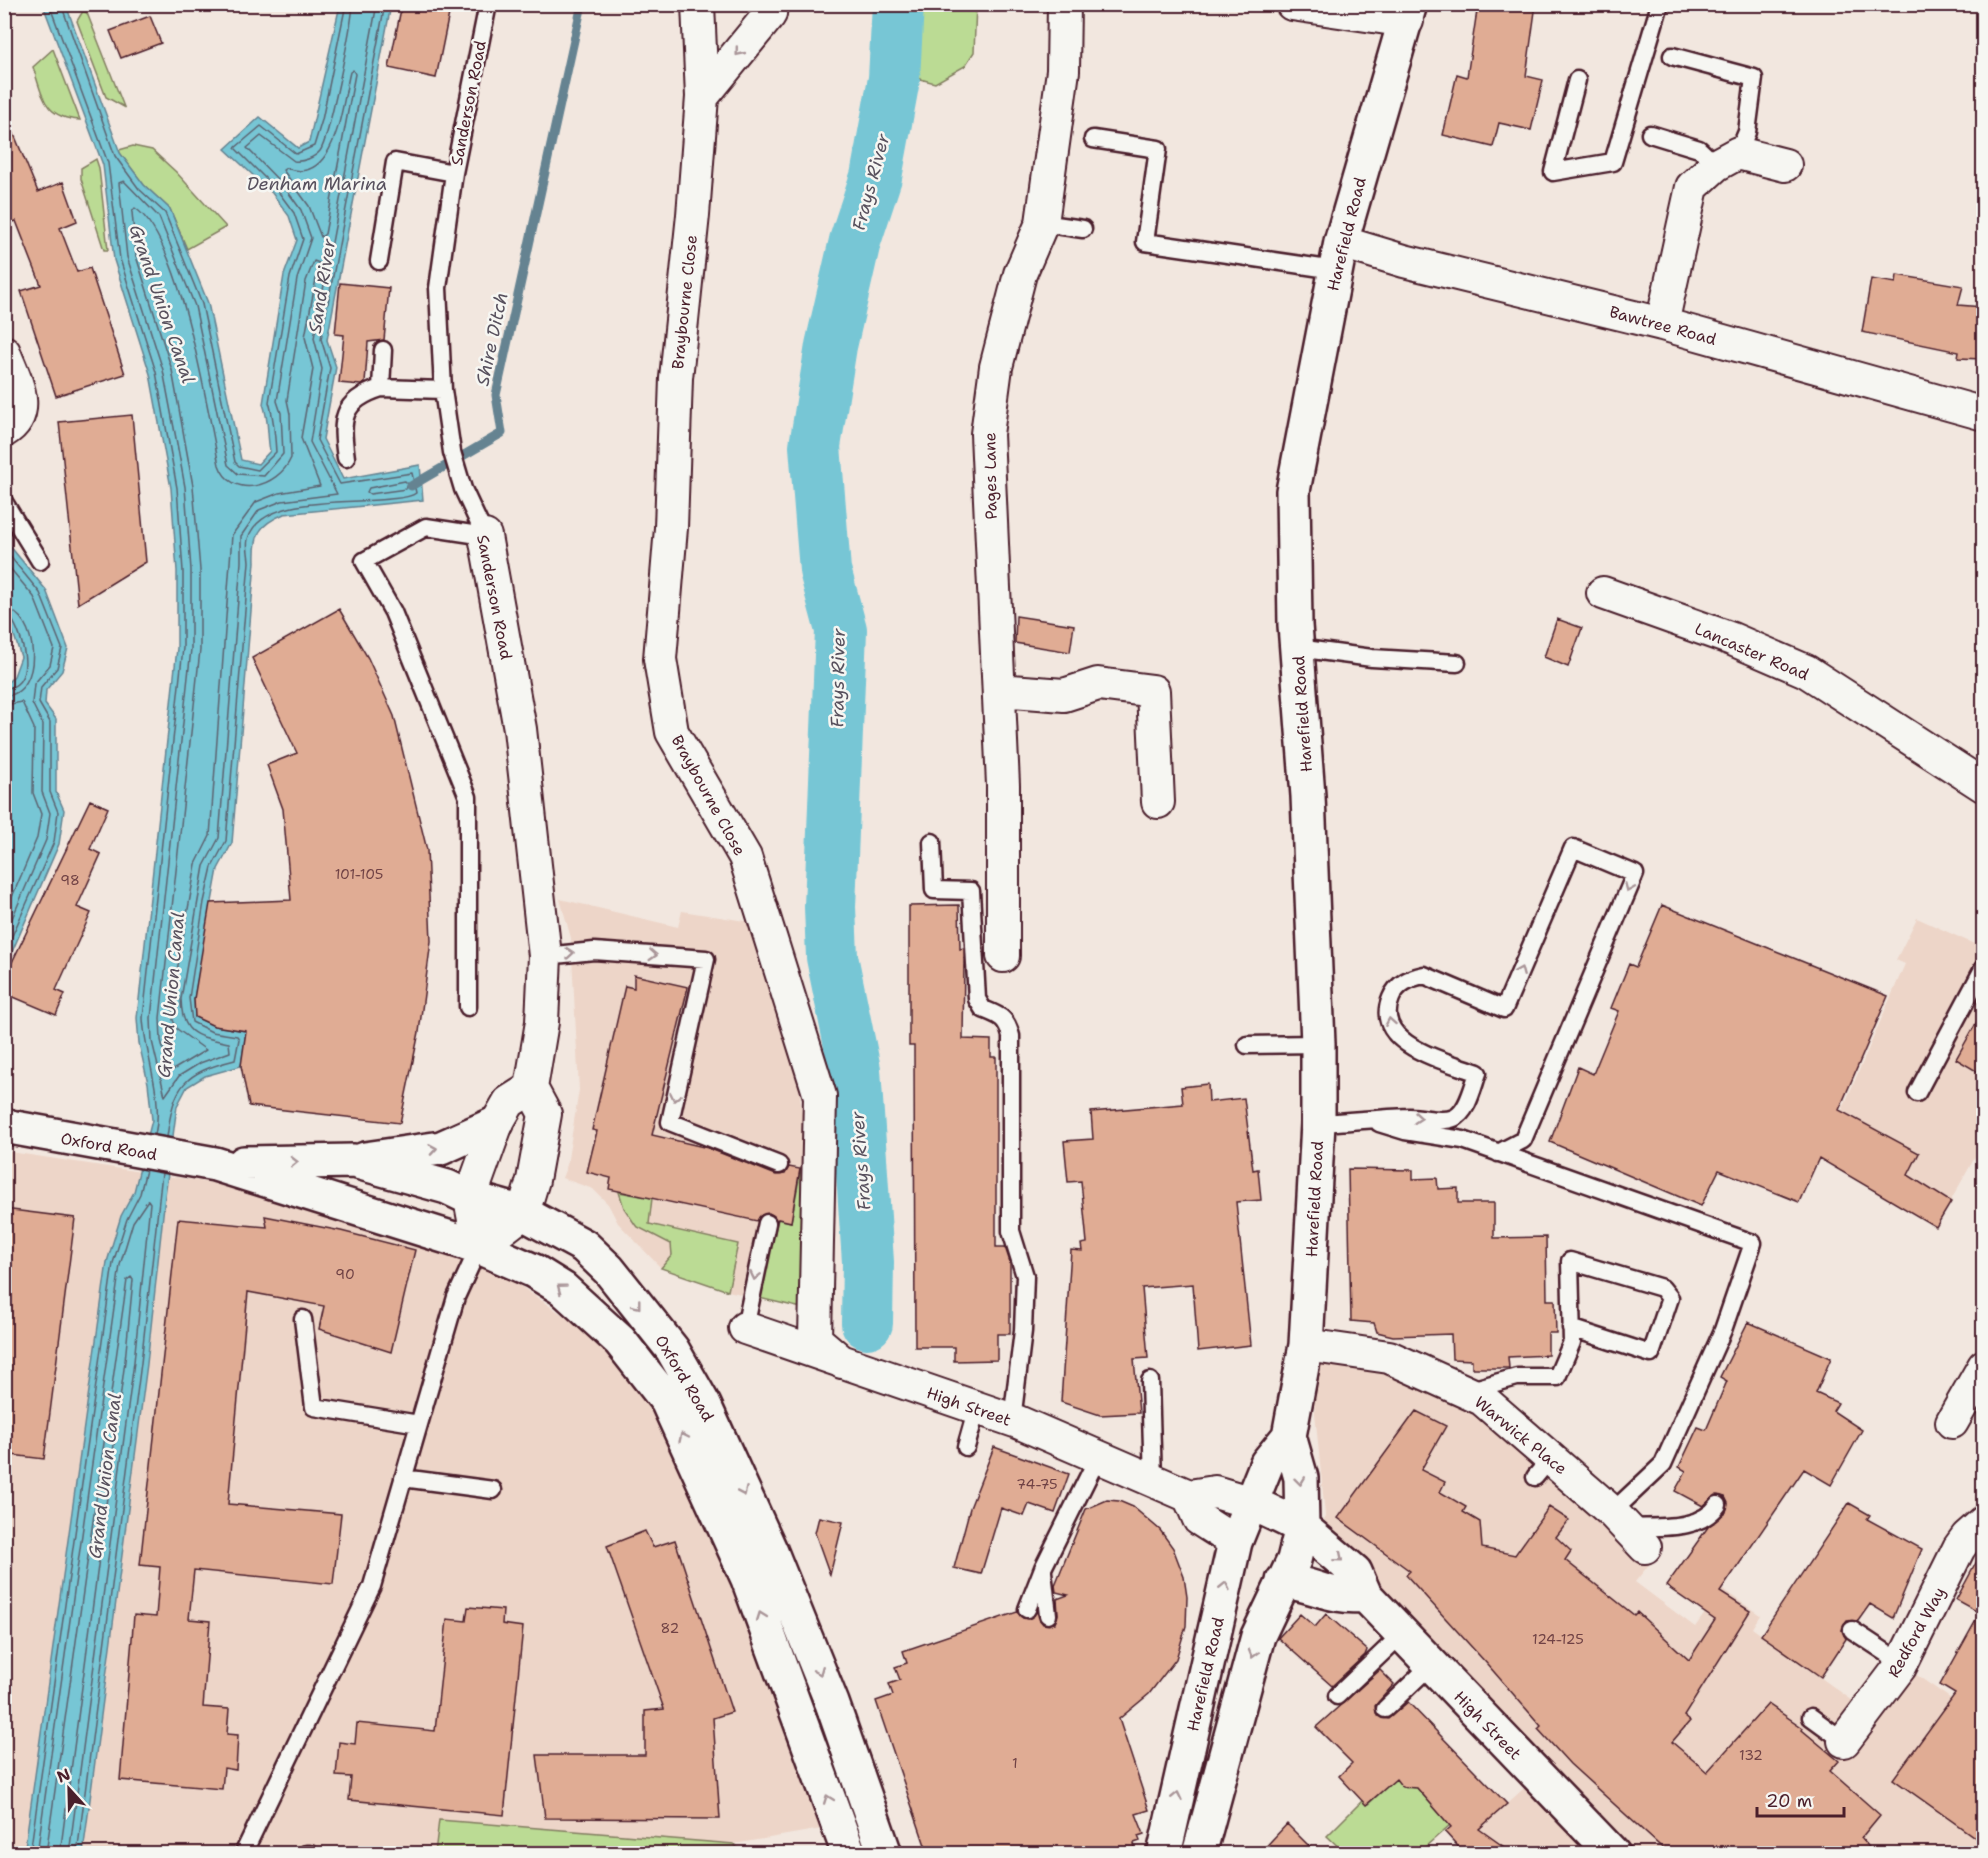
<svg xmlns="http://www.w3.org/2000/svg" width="1988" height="1858" viewBox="0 0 1988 1858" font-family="'Shantell Sans',sans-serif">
  <rect width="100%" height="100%" fill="#f2e7df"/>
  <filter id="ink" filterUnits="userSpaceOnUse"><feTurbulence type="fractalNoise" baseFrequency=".0167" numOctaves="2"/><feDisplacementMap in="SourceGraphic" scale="12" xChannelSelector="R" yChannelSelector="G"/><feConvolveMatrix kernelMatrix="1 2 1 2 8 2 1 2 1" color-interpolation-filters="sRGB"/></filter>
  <g filter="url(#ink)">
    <path fill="#edd5c8" d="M560,899L678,927L682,911L751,922L799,1087L809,1168L806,1309L728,1291L661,1268L618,1223L608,1204L593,1189L562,1178L567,1165L579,1090L571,938Z
      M1917,918L1983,948V1143L1936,1227L1892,1198L1821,1159L1905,964L1896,960Z
      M4,1151L219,1184L413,1239L495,1269L598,1339L662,1415L705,1513L821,1829L734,1844L439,1820L435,1853H5Z
      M1310,1361L1386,1362L1480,1405L1611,1514L1652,1561L1635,1582L1695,1627L1722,1589L1760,1615L1752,1628L1860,1706L1895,1660L1983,1721V1853H1458L1478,1830L1534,1779L1322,1537L1325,1515Z"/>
    <path fill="#bbdb94" stroke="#827d60" stroke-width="1.5" d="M890,5H976L974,52L965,66L935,83L920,79L889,42Z
      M83,11L87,13L124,107L106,97L77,21Z
      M53,49L80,120C44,118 43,97 33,67Z
      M133,146L152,150L176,172L226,227L187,249L170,209L144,185L120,153L119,150Z
      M96,159L99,168L108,250H104L81,179V168Z
      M809,1168L806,1309L759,1298L778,1219L791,1222L801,1169Z
      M619,1192L652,1198L649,1224L738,1244L728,1291L661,1268L672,1255L671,1244L636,1226L624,1208Z
      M1396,1779L1406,1788L1415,1786L1450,1825L1418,1853H1345L1327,1836L1362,1801L1367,1805Z
      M439,1820L734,1844L742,1853H435Z"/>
    <path fill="#77c6d5" stroke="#658391" stroke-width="1.5" d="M43,5H66L120,153L144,185L170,209L208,303L241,460L258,464L270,451C267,435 269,419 263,404L284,275L297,240L289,216L272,193L225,149L260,117L298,148L309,142L340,5H391L327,340L336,367L323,439L343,479L420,465L423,500L284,514C258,525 254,535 255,562L232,843L218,869L194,999L195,1017L214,1026L246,1031L241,1066L205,1076L187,1087L177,1106L165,1196L147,1364L83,1853L24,1854L107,1262L121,1216L134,1192L152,1120L148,1083L139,1043L137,1018L177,648V571L171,488L150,374L114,260L103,165Z
      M5,540L46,590L68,648L62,671L46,690L45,704L56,719V792L64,810L59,844L5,968V685L14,676L21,657L13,632L5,618Z
      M884,1262L883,1322H853L855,1264Z"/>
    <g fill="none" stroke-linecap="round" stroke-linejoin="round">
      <path stroke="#5c626f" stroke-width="1.5" d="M49,4L108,163L120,259L156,372L177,488L183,571V648L143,1018C145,1057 164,1097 155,1135
        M61,4L115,156L139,189L165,213L202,304L235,462L239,466L258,470L276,452C275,436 274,418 269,402L290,277L303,239L294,213L277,190L235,148L261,126L296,154L314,146L322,120L346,4
        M353,4C352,24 329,139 320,151C314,158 303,162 294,161L261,136L247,148L283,185L301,210L311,238L297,279L277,401L281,413L283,454L264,476L238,474L228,465L195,306L159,217L124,181L119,183L127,257L163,370L178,449L185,487L191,570V649L151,1018L152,1041L165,1096L179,1076L200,1063L230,1052L229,1043C197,1036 182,1036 181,999L204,866L219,838L241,562V536L259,510L282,501L337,494L310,442L322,369L314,338L377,4
        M353,70L355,74L325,234L321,237L309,206L283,170L286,168C336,187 342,104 350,72Z
        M135,208C181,239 207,408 219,465C231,500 278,488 291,458L290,414L287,400L306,281L314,261L319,263L305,337L313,369L301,438L320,486L279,493L256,502L232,535L210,836L196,864L172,999L173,1020L177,1029L206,1050L171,1071L168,1069L161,1040L160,1018L200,650V570L193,486L172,370L136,256L132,212Z
        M405,481L408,484L406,489L370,494L367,492L369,488Z
        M4,549L40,593L62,648L57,668L41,687L39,703L50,722V792L58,812L54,842L4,954
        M4,561L34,597L54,648L50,665L34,684L32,703L43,725L42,792L50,813L46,840L4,937
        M4,609C38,611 46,694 4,696
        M4,616L11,618C23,636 38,685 4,689
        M4,705L22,702L34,728L33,793L41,814L37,838L4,916
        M167,1137C174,1085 183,1073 235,1060L239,1039L237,1036L212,1032L192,1022L189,998L204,902L212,867L226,841L249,562C249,556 246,546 248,539C260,494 353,504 390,499C399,498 410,498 416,493L412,473L340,484L317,440L330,368L321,339L385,4
        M876,1268L878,1271L877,1314L861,1316V1271Z
        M30,1854L113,1263L127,1219L140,1194L146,1170
        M37,1854L120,1265L133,1222L148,1200L150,1203L134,1362L69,1854
        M46,1854L127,1280L131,1277L133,1280L125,1361L60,1854
        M77,1854L141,1363L162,1173"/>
      <path stroke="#658391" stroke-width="9" d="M411,486L502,433L496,395L582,4"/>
      <path stroke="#77c6d5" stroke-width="52" d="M867,1323L868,1262L855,1070L832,957L830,907L841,630L825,570L815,446L831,346L855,241L876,177L894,79L898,4"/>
    </g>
    <path fill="#e0ac94" stroke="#4a1f2b" stroke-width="1.5" d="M402,4H451L436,78L389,68Z
      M1478,4H1536L1526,76L1543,80L1531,130L1499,123L1493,147L1443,135L1457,74L1467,77Z
      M150,16L161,43L121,58L110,31Z
      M4,110L38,192L63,182L77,221L60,228L77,272L90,268L125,374L56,396L21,291L41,285L16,221L4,225Z
      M1897,275L1963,286L1958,305L1983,307V359L1958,358L1959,352L1862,332L1871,279L1896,283Z
      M340,283L389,288L384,340L368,342L365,383L361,385L339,383L344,335L335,334Z
      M132,415L146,562L78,604L59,422Z
      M339,609L368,658L394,716L427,850L431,941L419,1032L400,1123L249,1106L241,1066L246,1031L214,1026L195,1017L194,999L210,903L291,900L283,809L267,765L297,753L252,658Z
      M1016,616L1074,625L1070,652L1015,643Z
      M1557,619L1582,628L1568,667L1544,657Z
      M90,800L108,808L90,849L101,854L77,907L91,913L56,990L65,994L56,1015L4,993V979Z
      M959,905L960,949L964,948V959L963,1039L991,1040V1057H996V1247H1005L1010,1262V1334H997V1360L954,1361V1347H915L914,1046H909V906Z
      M1662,905L1888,996L1839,1110L1919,1153L1908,1175L1951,1202L1936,1227L1819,1158L1799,1202L1719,1170L1701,1206L1550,1142L1578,1067L1593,1074L1619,1011L1611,1008L1629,964L1636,967Z
      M634,975L688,987L652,1135L708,1148L776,1175L785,1174L789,1167L800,1169L791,1222L778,1219L777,1222L774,1216L769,1213L760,1216L757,1221L609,1189L611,1178L587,1172L597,1131L592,1130L625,986L634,988Z
      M1983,1011V1075L1956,1059Z
      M1208,1084L1209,1102L1244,1098L1253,1170L1258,1169L1261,1200L1236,1202L1251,1345L1198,1351L1193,1284L1142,1288L1148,1358L1134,1359L1139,1413L1100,1415L1061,1402L1071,1250L1082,1251L1081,1244L1087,1243L1081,1181L1068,1182L1064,1141L1093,1139L1091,1112L1183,1104L1181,1087Z
      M1348,1169L1413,1170V1179L1437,1178L1438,1189L1458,1188V1203H1494V1238L1546,1237L1547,1300H1555L1556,1333H1548V1355L1508,1357L1509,1368H1472V1360L1452,1359L1451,1334L1393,1336L1377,1332L1374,1323L1351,1321Z
      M4,1209L75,1218L44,1459L4,1454Z
      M265,1216L341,1231L415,1250L391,1352L319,1329L324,1306L248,1292L228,1504L341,1514L333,1584L194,1570L189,1619L210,1621L203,1707L229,1709L227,1734L238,1735L236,1770L224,1768L222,1789L120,1780L134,1615L156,1617L160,1567L140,1565L178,1219L267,1227Z
      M1748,1322L1831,1358L1816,1393L1838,1403L1833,1411L1862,1430L1831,1485L1804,1469L1720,1592L1750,1611L1684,1716L1690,1721L1672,1742L1707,1772L1768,1704L1803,1728L1802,1730L1839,1761L1830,1771L1880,1815L1861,1838L1875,1854H1669L1570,1764L1538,1729L1541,1726L1488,1665L1406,1575L1410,1571L1338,1518L1416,1411L1446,1426L1421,1470L1445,1482L1440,1492L1466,1507L1463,1512L1480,1522L1482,1548L1515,1555L1549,1507L1569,1520L1556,1537L1571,1551L1565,1560L1634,1615L1637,1612L1689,1660L1715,1620L1666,1586L1708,1527L1726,1512L1728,1503L1725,1497L1716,1495L1703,1506L1675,1491L1686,1471L1679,1467L1698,1427L1706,1430L1727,1381L1720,1377Z
      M994,1447L1069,1474L1055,1513L1029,1504L1024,1516L1001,1508L981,1574L954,1568L970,1508Z
      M1107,1500L1119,1501L1133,1507L1160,1530L1173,1548L1184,1577L1187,1597L1186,1626L1176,1659L1149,1694L1119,1719L1149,1810L1136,1814L1144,1834L1138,1836L1140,1841L1134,1843L1136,1854H928L876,1701L893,1695L889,1684L900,1680L895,1667L907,1663L903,1651L1017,1612L1023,1618L1028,1619L1037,1612L1043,1624L1055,1623L1058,1614L1057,1599L1068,1595L1056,1592L1055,1585L1086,1509Z
      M1849,1503L1870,1515L1867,1519L1922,1549L1893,1618L1870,1604L1858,1621H1847L1842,1630L1846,1639L1821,1677L1761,1635Z
      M819,1517L843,1522L830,1575L815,1533Z
      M645,1531L653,1547L675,1540L732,1712L713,1718L720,1819L545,1818L537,1755H645V1711L664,1709L607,1546Z
      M1983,1550V1843L1893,1779L1955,1694L1940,1685L1980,1613L1956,1600Z
      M468,1607L503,1610L502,1624L523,1627L504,1815L349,1800L351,1777L336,1776L339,1742L355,1744L357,1723L435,1731L447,1619L466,1621Z
      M1300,1614L1315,1627L1326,1614L1367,1650L1365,1655L1332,1686L1278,1638Z
      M1380,1670L1394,1684L1375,1706L1377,1716L1388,1719L1408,1702L1507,1804L1479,1829L1514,1854H1465L1445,1832L1451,1827L1417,1788L1402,1787L1396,1779L1366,1805L1339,1776L1352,1763L1316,1727Z
      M1287,1824L1317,1854H1259Z"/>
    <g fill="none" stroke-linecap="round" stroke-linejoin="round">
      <defs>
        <path id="lane" d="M1672,56L1754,78L1747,132L1738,153
          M1577,80L1553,172L1613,162L1660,4
          M1650,134L1699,149L1716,165
          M1093,139L1158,149L1145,242L1335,270
          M1042,223L1083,229
          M379,261L395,162L454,173
          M383,350L381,388L443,390
          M346,458C341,420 340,401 381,388
          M4,502L40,561
          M485,536L463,489L452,452L443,390L438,288L454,173L488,4
          M1297,648L1372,658L1457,663
          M932,842L934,890L971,891L977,999L983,1009C1000,1016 1006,1017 1011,1036V1231L1025,1276L1023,1331L1012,1420
          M545,956L594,951L706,959L670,1122L779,1165
          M468,1007V797L393,612L364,561L426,527L485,536
          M1247,1045L1318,1044
          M1917,1093L1984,967
          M1318,1123C1348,1122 1378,1118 1408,1117C1422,1116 1440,1124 1454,1118C1468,1112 1473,1086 1478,1073C1447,1061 1371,1045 1391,998C1397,983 1410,978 1424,975L1504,1009L1573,848L1635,874L1523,1140L1498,1153
          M1379,1123L1405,1131L1463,1140L1753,1243L1723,1330L1663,1464L1612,1512
          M303,1319L314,1407L419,1424
          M745,1328L767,1223
          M1150,1381L1153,1481
          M1467,1391L1517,1377H1557L1572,1342L1570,1261L1662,1288L1670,1298L1651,1354L1571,1328
          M966,1447L977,1408
          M1535,1477L1550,1459
          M403,1478L493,1490
          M1627,1528C1658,1526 1699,1532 1718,1505
          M1043,1572L1048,1615
          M1027,1609L1043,1568L1098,1457
          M1852,1630L1902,1663
          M1337,1696L1402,1634
          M1385,1709L1431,1665
          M1811,1717L1844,1741
          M243,1854L372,1586L456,1297L479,1247
          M306,1854H310"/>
        <path id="street" d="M698,4L702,97L693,215L676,378L671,528L660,659L672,732L745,857L820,1096L815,1339L842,1362
          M1292,4L1407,21
          M702,97L770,14L771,4
          M1341,242L1404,261L1662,324L1984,414
          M1662,324L1692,187L1716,165L1738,153L1785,165
          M4,352C14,379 35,412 4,431
          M485,536L520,729L545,956L542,1022L531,1088
          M1603,593L1732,639L1806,671L1984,786
          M1000,690L1064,695L1098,684L1153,691L1158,802
          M1003,956V785L987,434L996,367L1020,274L1042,223L1063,71L1064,4
          M531,1088L545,1114L533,1180L523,1213L479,1247L470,1198L497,1123L509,1102Z
          M745,1328L1018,1422L1189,1496L1215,1492L1252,1503
          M1306,1345L1389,1357L1482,1399L1612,1512L1645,1547
          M1952,1422L1984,1366
          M1189,1496L1199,1519L1235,1542
          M1844,1741L1900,1667L1959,1548L1967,1537L1984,1522"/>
        <path id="secondary" d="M1252,1503L1302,1527L1355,1572L1365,1595L1613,1854
          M1283,1581C1315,1584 1330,1599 1365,1595
          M1164,1854L1235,1542L1267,1463L1289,1436
          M1199,1854L1258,1636L1294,1560L1302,1527L1301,1478L1289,1436L1306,1345L1318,1123V1044L1308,796L1295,625L1293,491L1341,242L1410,4"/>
        <path id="primary" d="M4,1126L215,1164L479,1247L534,1271L563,1289L620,1341L667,1401L748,1579L849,1854
          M365,1159L441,1148L497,1123
          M244,1163L354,1161L447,1187L470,1198L523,1213L584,1246L609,1270L672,1349L704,1405L771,1552L832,1703L885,1854"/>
      </defs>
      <use href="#lane" stroke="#4a1f2b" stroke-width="21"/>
      <use href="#street" stroke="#4a1f2b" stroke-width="36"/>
      <use href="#secondary" stroke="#4a1f2b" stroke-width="38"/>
      <use href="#primary" stroke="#4a1f2b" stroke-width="38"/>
      <use href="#lane" stroke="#f6f6f2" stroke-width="16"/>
      <use href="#street" stroke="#f6f6f2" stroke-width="32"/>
      <use href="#secondary" stroke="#f6f6f2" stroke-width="33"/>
      <use href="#primary" stroke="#f6f6f2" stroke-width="33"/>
    </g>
    <defs><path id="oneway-chevron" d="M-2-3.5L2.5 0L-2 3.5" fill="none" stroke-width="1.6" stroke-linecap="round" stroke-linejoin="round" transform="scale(1.5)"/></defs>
    <g stroke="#a99598">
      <use href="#oneway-chevron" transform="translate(739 52) rotate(129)"/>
      <use href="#oneway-chevron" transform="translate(1629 888) rotate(113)"/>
      <use href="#oneway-chevron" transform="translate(570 953) rotate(-5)"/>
      <use href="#oneway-chevron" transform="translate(653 955) rotate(4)"/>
      <use href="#oneway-chevron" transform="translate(1520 971) rotate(-67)"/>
      <use href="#oneway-chevron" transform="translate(1390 1022) rotate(-100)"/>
      <use href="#oneway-chevron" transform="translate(675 1097) rotate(102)"/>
      <use href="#oneway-chevron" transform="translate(1418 1118) rotate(5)"/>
      <use href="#oneway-chevron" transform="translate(433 1149) rotate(-9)"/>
      <use href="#oneway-chevron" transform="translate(294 1162) rotate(-1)"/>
      <use href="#oneway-chevron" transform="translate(755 1276) rotate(102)"/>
      <use href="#oneway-chevron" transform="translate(561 1288) rotate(-143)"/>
      <use href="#oneway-chevron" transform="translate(637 1305) rotate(52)"/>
      <use href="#oneway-chevron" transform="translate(683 1437) rotate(-115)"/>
      <use href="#oneway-chevron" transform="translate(1300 1481) rotate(83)"/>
      <use href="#oneway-chevron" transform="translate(743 1492) rotate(66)"/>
      <use href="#oneway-chevron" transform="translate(1339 1558) rotate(40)"/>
      <use href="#oneway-chevron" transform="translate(1225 1586) rotate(-77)"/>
      <use href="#oneway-chevron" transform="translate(761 1616) rotate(-110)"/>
      <use href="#oneway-chevron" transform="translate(1253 1654) rotate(106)"/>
      <use href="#oneway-chevron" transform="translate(819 1671) rotate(68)"/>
      <use href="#oneway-chevron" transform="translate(1177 1796) rotate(-77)"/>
      <use href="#oneway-chevron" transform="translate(828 1799) rotate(-110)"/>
    </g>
  </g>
  <g text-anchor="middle" stroke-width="5" stroke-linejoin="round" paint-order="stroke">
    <g font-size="14" fill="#704245">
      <text x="359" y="879">101-105</text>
      <text x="70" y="885">98</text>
      <text x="345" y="1279">90</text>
      <text x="1037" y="1489">74-75</text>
      <text x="670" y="1633">82</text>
      <text x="1558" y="1644">124-125</text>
      <text x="1751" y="1760">132</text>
      <text x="1015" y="1768">1</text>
    </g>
    <g font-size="16" fill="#4a1f2b" stroke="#f6f6f2">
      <text transform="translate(468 103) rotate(-79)" y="6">Sanderson Road</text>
      <text transform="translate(1346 234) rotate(-76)" y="6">Harefield Road</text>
      <text transform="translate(684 302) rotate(-84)" y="6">Braybourne Close</text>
      <text transform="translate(1663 325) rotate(15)" y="6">Bawtree Road</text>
      <text transform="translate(990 476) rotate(-91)" y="6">Pages Lane</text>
      <text transform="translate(495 597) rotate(79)" y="6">Sanderson Road</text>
      <text transform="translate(1752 651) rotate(23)" y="6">Lancaster Road</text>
      <text transform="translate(1302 714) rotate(-94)" y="6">Harefield Road</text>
      <text transform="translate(709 795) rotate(61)" y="6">Braybourne Close</text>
      <text transform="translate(109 1146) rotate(10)" y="6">Oxford Road</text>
      <text transform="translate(1314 1199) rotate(-87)" y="6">Harefield Road</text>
      <text transform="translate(685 1378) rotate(59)" y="6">Oxford Road</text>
      <text transform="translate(969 1406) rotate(19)" y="6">High Street</text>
      <text transform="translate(1521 1435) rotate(39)" y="6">Warwick Place</text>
      <text transform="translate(1916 1632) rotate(-61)" y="6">Redford Way</text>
      <text transform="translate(1205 1674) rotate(-77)" y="6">Harefield Road</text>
      <text transform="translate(1488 1725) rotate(46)" y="6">High Street</text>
    </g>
    <g font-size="18" font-style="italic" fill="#58515e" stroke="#f6f6f2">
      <text transform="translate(871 182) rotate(-75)" y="6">Frays River</text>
      <text x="317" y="190">Denham Marina</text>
      <text transform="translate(322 286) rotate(-81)" y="6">Sand River</text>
      <text transform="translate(162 304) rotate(71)" y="6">Grand Union Canal</text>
      <text transform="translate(492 339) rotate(-78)" y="6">Shire Ditch</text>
      <text transform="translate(838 678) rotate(-89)" y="6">Frays River</text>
      <text transform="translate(171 995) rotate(-85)" y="6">Grand Union Canal</text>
      <text transform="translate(861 1161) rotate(-94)" y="6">Frays River</text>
      <text transform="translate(105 1476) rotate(-83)" y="6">Grand Union Canal</text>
    </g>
  </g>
  <rect width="1988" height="1858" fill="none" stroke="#f6f6f2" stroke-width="24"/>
  <rect x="12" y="12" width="1964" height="1834" fill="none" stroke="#4a1f2b" stroke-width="2" filter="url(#ink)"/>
  <g transform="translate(69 1789) rotate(338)" stroke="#f6f6f2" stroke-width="4.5" paint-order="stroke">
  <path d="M0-4.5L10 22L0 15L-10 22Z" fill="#4a1f2b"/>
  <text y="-9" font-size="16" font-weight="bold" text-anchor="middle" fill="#4a1f2b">N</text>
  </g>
  <path d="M1757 1807v9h87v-9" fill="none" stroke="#4a1f2b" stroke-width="3"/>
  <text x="1766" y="1807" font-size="18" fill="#4a1f2b" stroke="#f6f6f2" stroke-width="4.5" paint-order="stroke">20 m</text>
</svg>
